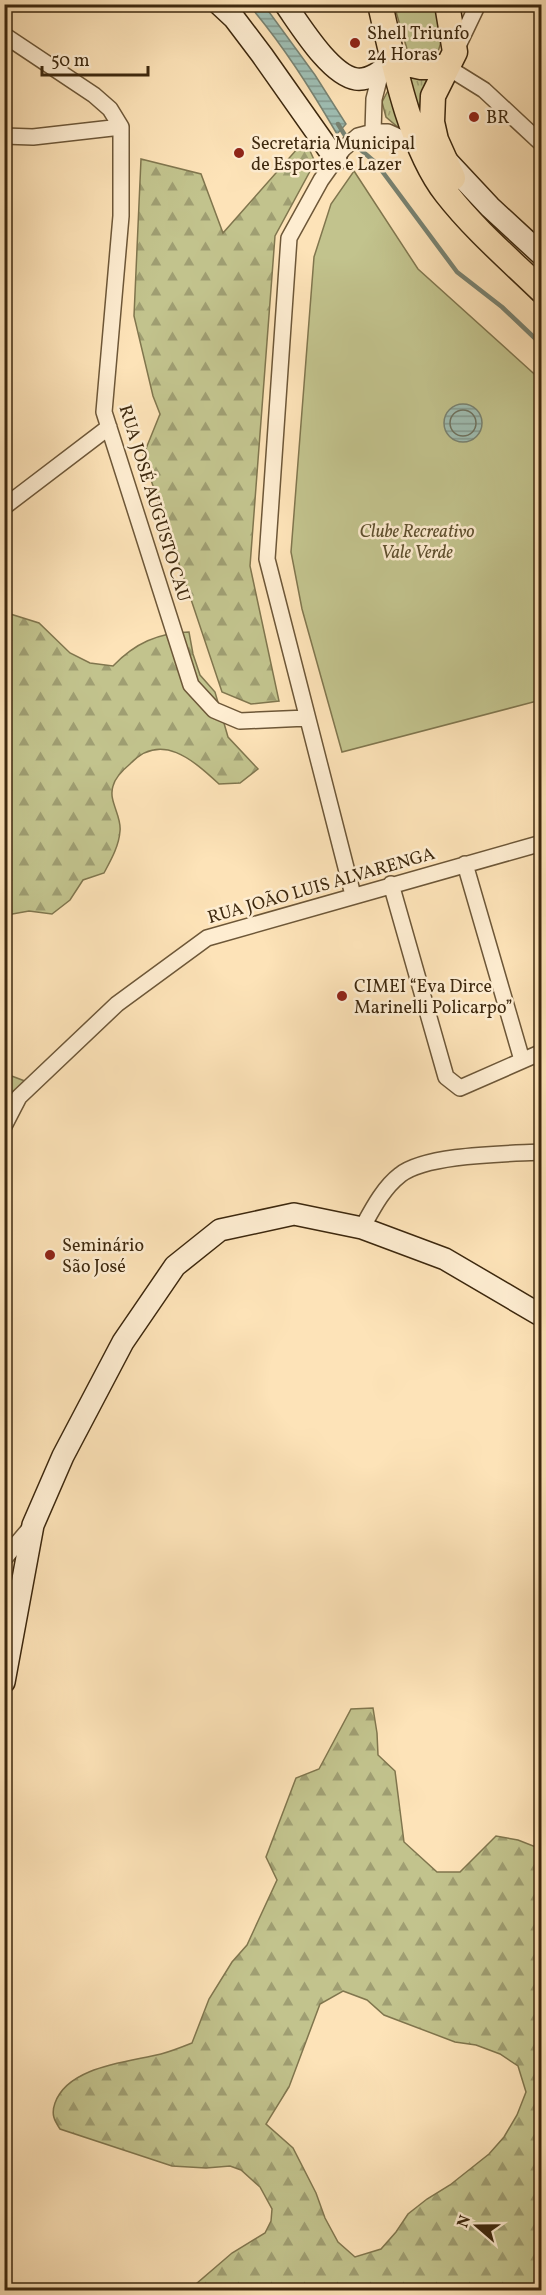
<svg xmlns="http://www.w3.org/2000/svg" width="546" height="2295" viewBox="0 0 546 2295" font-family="Vollkorn,serif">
  <defs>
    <pattern id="grass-tufts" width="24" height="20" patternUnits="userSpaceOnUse" patternTransform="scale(1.5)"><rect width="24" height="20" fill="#c2c38d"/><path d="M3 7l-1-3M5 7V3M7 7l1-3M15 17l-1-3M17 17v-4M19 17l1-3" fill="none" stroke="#9f9e72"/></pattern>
    <pattern id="forest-firs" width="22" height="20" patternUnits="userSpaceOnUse" patternTransform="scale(1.5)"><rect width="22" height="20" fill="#c2c38d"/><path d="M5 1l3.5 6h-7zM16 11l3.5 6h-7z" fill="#9f9e72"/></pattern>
    <pattern id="water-rules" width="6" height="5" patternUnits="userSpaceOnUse" patternTransform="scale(1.5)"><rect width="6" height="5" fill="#9fbeb3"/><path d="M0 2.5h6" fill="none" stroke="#839a90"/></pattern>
  </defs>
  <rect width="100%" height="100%" fill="#fde3b8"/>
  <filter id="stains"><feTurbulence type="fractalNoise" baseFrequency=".00333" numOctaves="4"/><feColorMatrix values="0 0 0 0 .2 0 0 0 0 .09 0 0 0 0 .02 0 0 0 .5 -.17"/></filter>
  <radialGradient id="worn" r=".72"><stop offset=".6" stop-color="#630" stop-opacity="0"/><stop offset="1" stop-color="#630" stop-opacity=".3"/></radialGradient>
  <path fill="url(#grass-tufts)" stroke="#80764e" stroke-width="1.5" d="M406,70L434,73L423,127Z
    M390,87L407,135L386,117L382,102Z"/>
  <path fill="url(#forest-firs)" stroke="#80764e" stroke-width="1.5" fill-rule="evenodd" d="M305,140L315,162L275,236L250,566L279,701L251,704L222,692L143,456L160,414L153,396L134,316L141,159L201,174L223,233Z
    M4,612L39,623L70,653L90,663L113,666C135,643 158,633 189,632L193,654L200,675L215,692L228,737L258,769L240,783L219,784C193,760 161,731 130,764C124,769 115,778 113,786C108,801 122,816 120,831C119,846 111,860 104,873L83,880L70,900L52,914L29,911L7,915L5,913Z
    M9,1075L30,1083L10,1121L11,1142L5,1152V1079Z
    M373,1708L377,1733L378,1755L395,1771L404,1842L437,1872H460L496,1836L518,1840L541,1849V2290H189L232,2253L265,2233L271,2221L272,2209L260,2187L241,2170L230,2166L206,2168L172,2166L60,2129C54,2120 51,2114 55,2103C68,2066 129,2062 161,2054C172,2051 182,2047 192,2043L209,1999L232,1962L247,1945L277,1880L266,1857L296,1778L319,1769L351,1709ZM343,1991L367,2000L384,2015L455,2042L476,2045L500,2054L518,2066L526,2092L517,2115L504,2137L489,2154L450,2185L427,2199L408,2214L396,2232L381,2249L355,2257L338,2242L325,2218L316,2193L293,2148L266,2124L289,2087L320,2004Z"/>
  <path fill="#c2c38d" stroke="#80764e" stroke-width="1.5" d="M394,5H439C442,24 445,38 436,56H414L407,49Z
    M354,171L418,269L542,381L541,700L342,752L302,609L291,552L314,257L331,204Z"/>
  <path fill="url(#water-rules)" stroke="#788271" stroke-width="1.5" d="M249,5H264L315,75L346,124L337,134C310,88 283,45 249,5Z
    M444 423a19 19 0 1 1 38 0a19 19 0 1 1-38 0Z"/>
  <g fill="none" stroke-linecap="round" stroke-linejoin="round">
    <path stroke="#6e7360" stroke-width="1.5" d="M450 423a13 13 0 1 1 26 0a13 13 0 1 1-26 0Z"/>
    <path stroke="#788271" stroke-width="4.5" d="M338,124L346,137L376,163L457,272L502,307L542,345"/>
    <defs>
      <path id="street" d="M4,35L94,95L110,109L121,127V216L104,412L191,685L214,710L240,721L307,718
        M455,52L478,4
        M447,67L484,90L542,144
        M373,132L374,99L381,72
        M4,136L33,137L121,127
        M4,507L109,427
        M465,864L522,1060
        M391,884L446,1077L460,1088L542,1052
        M353,895L267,559L289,238L321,180L343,149L358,136L373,132H388L419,146
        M4,1126L19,1097L117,1004L207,938L542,843
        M362,1228C372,1210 383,1188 400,1175C426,1154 507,1154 542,1152
        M4,1559L31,1527"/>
      <path id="secondary" d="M219,4L234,18L262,55L336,160
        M285,4C300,25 330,75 356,79C370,81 384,69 394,61
        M446,160L490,207L542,255
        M4,1682L33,1525L63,1456L123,1342L175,1266L220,1230L294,1214L362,1228L445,1259L542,1316"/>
      <path id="primary" d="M380,4C393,61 410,147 446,193C474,229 509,259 542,291
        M447,4L455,52L433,96L432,122L436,140L453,178
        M394,61L421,67H447"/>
    </defs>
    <use href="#street" stroke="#6d5738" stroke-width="18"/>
    <use href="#secondary" stroke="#3d280e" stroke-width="24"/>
    <use href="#primary" stroke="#3d280e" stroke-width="27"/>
    <use href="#street" stroke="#feedd1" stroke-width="15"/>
    <use href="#secondary" stroke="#feedd1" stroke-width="21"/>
    <use href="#primary" stroke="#fde3b8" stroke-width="24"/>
  </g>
  <g fill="#8f2418" stroke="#feedd1" stroke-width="2">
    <circle cx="355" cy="43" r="6"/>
    <circle cx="474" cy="117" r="6"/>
    <circle cx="239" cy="153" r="6"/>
    <circle cx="342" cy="996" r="6"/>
    <circle cx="50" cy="1255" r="6"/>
  </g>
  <g text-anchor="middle" stroke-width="5" stroke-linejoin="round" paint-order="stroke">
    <g font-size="18" fill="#3d280e" stroke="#feedd1" text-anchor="start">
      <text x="367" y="39">Shell Triunfo<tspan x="367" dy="21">24 Horas</tspan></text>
      <text x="486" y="123">BR</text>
      <text x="251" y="149">Secretaria Municipal<tspan x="251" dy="21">de Esportes e Lazer</tspan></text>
      <text x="354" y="992">CIMEI “Eva Dirce<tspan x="354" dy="21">Marinelli Policarpo”</tspan></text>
      <text x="62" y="1251">Seminário<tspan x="62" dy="21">São José</tspan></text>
    </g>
    <g font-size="18" fill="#3d280e" stroke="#feedd1">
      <text transform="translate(155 503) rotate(73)" y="6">RUA JOSÉ AUGUSTO CAU</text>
      <text transform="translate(321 885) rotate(-16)" y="6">RUA JOÃO LUIS ALVARENGA</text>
    </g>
    <g font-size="18" font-style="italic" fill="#5e4f2e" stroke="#feedd1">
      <text x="417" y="537">Clube Recreativo<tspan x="417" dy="21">Vale Verde</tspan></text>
    </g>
  </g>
  <rect width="546" height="2295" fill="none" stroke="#fde3b8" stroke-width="24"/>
  <rect x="6" y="6" width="534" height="2283" fill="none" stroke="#3d280e" stroke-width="3"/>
  <rect x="12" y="12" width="522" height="2271" fill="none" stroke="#3d280e" stroke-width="1.5"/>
  <g transform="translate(477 2226) rotate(290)" stroke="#feedd1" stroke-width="4.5" paint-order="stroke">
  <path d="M0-4.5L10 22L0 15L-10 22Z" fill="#3d280e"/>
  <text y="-9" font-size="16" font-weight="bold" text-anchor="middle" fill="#3d280e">N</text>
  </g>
  <path d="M42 66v9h106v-9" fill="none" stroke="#3d280e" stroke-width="3"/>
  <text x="51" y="66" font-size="18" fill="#3d280e" stroke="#feedd1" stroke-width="4.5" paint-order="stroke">50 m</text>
  <rect width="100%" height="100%" filter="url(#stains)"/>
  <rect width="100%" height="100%" fill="url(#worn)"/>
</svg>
